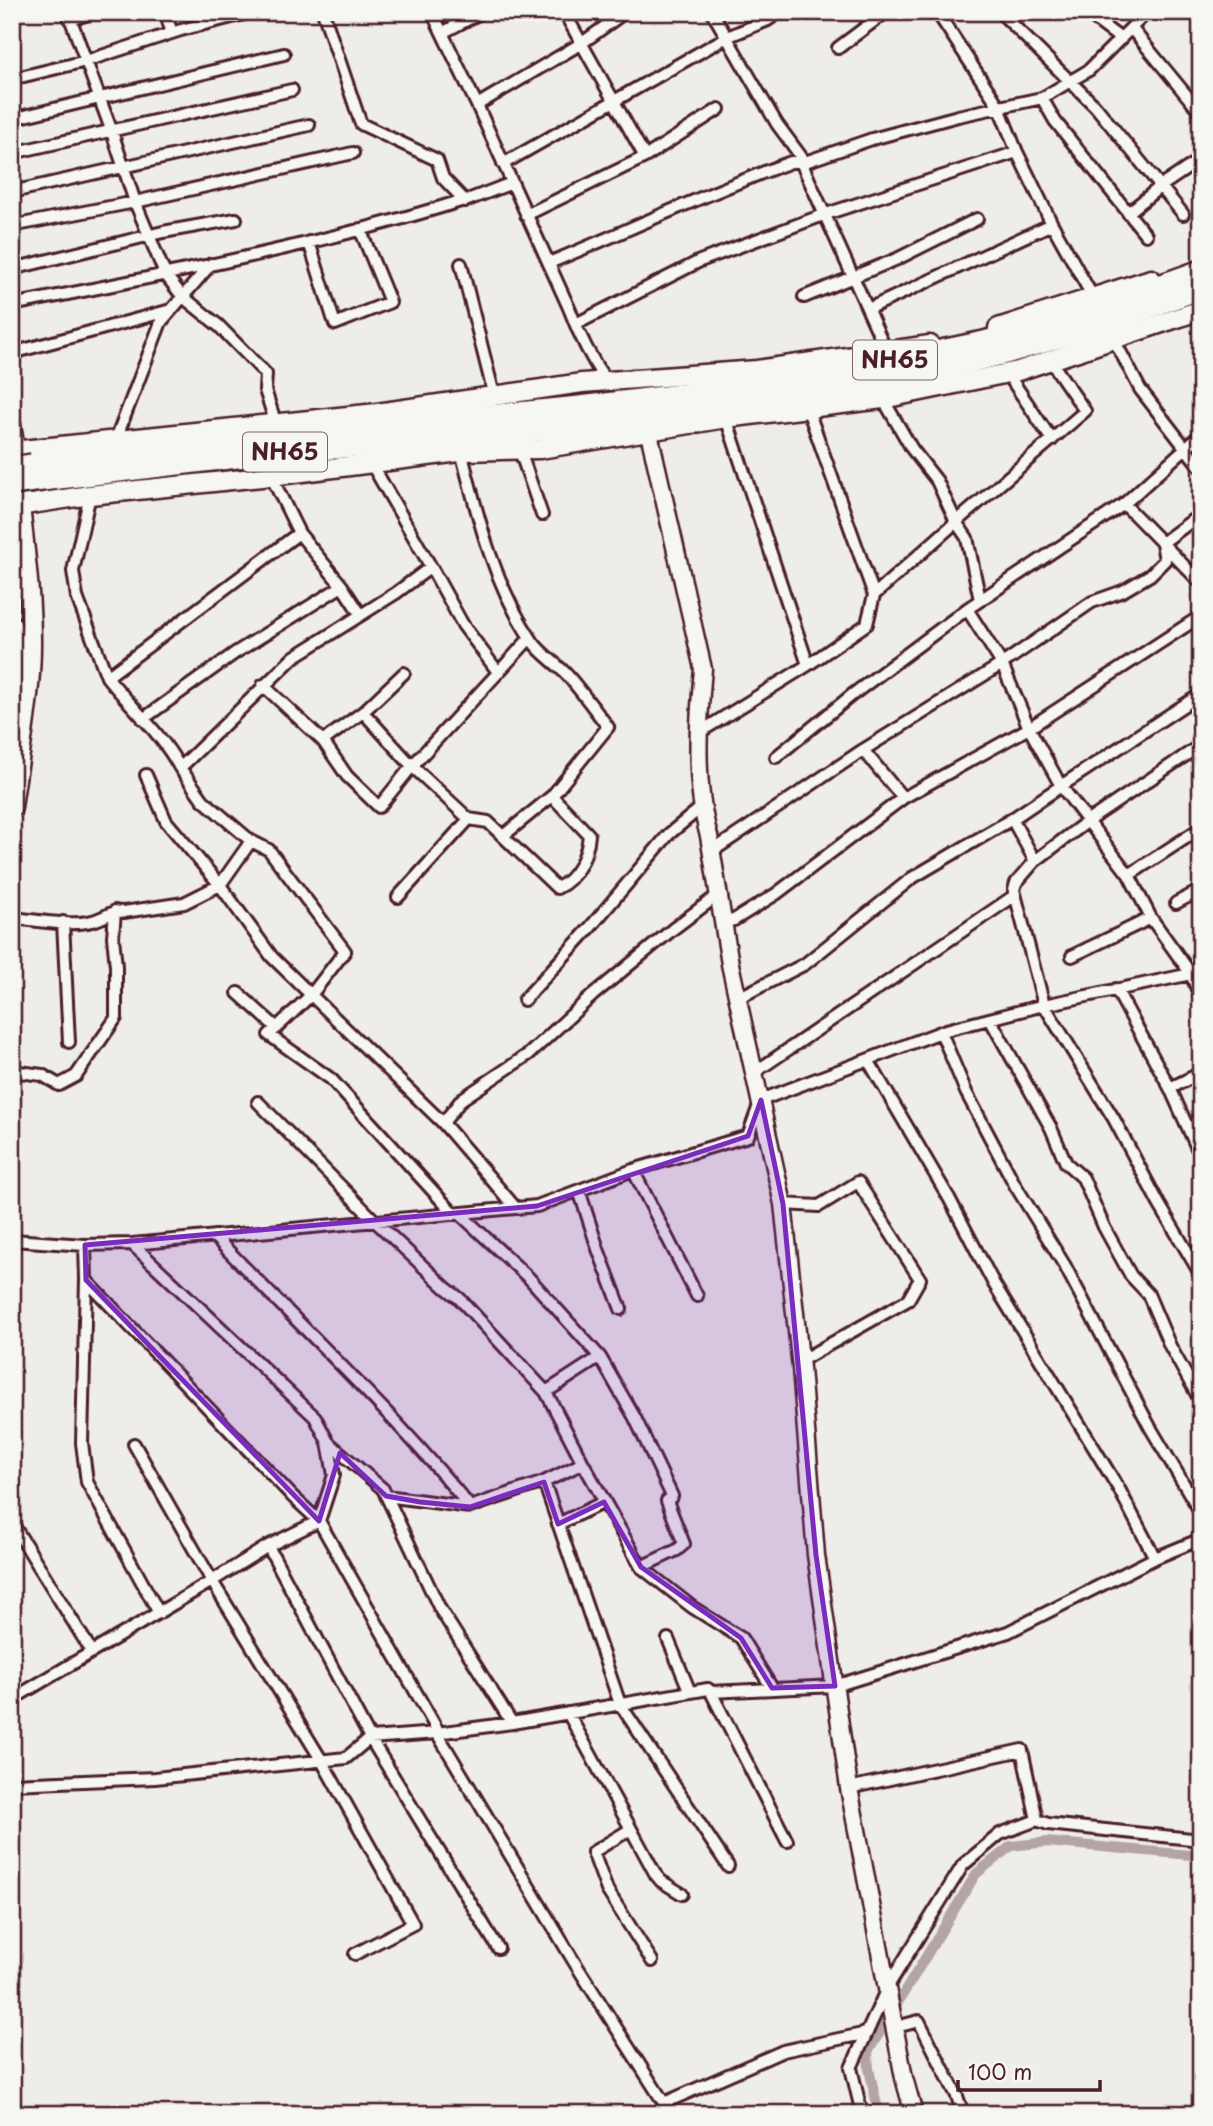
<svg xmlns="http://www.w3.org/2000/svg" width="1213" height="2126" viewBox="0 0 1213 2126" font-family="'Playpen Sans',sans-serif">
  <rect width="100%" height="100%" fill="#efedea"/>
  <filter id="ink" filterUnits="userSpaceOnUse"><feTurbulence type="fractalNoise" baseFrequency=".0143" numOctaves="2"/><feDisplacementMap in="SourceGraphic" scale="14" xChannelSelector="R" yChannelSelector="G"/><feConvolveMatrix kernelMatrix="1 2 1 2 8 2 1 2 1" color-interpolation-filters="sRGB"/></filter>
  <g filter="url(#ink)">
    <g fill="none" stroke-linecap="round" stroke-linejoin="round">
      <path stroke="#b4a4a5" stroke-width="10" d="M879,2114L869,2069L868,2052L976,1874L1011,1846L1047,1842L1201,1856"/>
      <defs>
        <path id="street" d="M68,12L112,132L135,202L165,274L182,296L219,326L266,374L265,390L276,424
          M165,12L172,33
          M323,12L361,124L437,160L443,178L465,201L512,183
          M432,12L477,105L569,308C579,335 590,358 607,382
          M712,12L777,124L805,162
          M937,12L998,105L1017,152L1052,224L1095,301
          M1000,12L1096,107L1183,214
          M1085,12L1121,39
          M70,20L95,12
          M1132,29L1201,113
          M442,33L482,12
          M838,48L886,12
          M12,79L86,61L181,30L252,12
          M1042,98L1055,121L1146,235
          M477,105L582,43L625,12
          M12,119L284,54
          M12,153L292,90
          M645,157L719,109
          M801,162L886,350
          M503,164L727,37L768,20L779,12
          M12,192L309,125
          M1128,213L1161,186L1201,159
          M526,215L645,157L564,12
          M12,226L135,202L353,153
          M309,242L335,324L390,302L360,229
          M549,263C630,230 708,192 791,162H805L872,139L958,116L1042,98L1089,70L1147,12
          M461,264L494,395
          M12,269L163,232L236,219
          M804,297L897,259L977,219
          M12,305C164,275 317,246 464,200
          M868,309L1052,224
          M576,324L700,261L826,214L1017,152
          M1111,334L1140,389L1201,468
          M12,353L171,310
          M1007,373L1052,440
          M808,410L874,595L867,624L808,665
          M116,439L161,322L211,264
          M520,451L542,515
          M90,495L73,571L77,597L107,677L299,533L271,476
          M1124,504L1201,583
          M299,533L342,586L361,615
          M431,567L463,625L498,672
          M874,595L956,522L937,481L912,449L883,399
          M980,600L967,538L956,522L1085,411L1050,360
          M107,677C132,708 161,733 180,768L294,657L396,593L431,567L371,463
          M263,685L323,741L347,776L379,807L412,766L530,638
          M1201,694L1061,786L1129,875L1201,828
          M363,712L412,766L469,819
          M143,719L235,653L342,586
          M700,732L808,665L726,418
          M323,741L363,712L404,673
          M863,750L1002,664L1092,602L1123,591L1150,575L1165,560L1162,543L1201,514
          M776,757L852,695L967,609L1124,504L1201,434
          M180,768L203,800L251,841L269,850L345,951L311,995L269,1035L331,1079L453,1213
          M146,775L166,821L220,885L272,957L443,1123L514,1206
          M1012,819L1035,861L1016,883L1014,890L1044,1005L1114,1119L1159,1204L1201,1275
          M503,836L552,796
          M711,852L863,750L903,798L1029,728L1002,664L967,609
          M1035,861L1088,821L1201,745
          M1129,875L1151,918L1191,974L1201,999
          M398,897L469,819L488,822L557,888C577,879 587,856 589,835L552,796L608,727C595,710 582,692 568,676C558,664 542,655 533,642C494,585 478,518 461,451
          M1176,903L1201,890
          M12,918C37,920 68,927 92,921C105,918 111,910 124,912L184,903L220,885L251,841
          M63,922L69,1042
          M723,922L734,920L776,894L903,798
          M1072,956L1151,918
          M1116,989L1170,1088L1201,1157
          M238,993L277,1028
          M738,998L805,964L912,878L1012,819L1061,786L1029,728L1201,616
          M524,1000L588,930L669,834L703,806
          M990,1019L1051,1128L1066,1163L1083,1178L1104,1227L1131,1276L1148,1294L1170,1346L1201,1402
          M941,1032L966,1092L1015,1185L1065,1266L1150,1427L1201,1513
          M868,1060L949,1198L994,1284L1119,1489L1155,1558L1201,1539
          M12,1071L42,1075L59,1085L76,1076L116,1018V966L113,937L115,911
          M755,1072L1014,896
          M1170,1088L1201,1073
          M258,1102L375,1221L446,1288L459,1298L546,1392L583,1463L544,1482L470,1507
          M443,1123L462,1099L529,1054L593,995L673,929L718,895
          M633,1170L697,1296
          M579,1190L598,1249L621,1309
          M783,1204L819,1206L858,1182L920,1279L908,1300L800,1361
          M459,1213L529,1278L600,1357L546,1392
          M214,1236C300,1326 392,1411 470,1507L386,1496
          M12,1240L85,1245L132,1244L537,1206L633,1170L748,1136L761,1100L946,1030L1044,1005L1191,974L1201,970
          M132,1244L315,1417L328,1442L383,1489L440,1609L512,1723
          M85,1245L86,1280L294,1498L319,1521L334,1475L328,1442
          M86,1280L82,1443L87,1482L159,1613
          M583,1463L641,1567L677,1550L684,1544L667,1501L672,1496L635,1418L600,1357
          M544,1482L620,1704L728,1866
          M12,1523L92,1652
          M558,1524L604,1502
          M268,1546L212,1581L322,1761L413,1924L355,1954
          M641,1567L692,1607L741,1638L772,1688
          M668,1639L690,1692
          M711,1692L787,1841
          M12,1694L16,1697L212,1581L134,1444
          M568,1713L656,1875L661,1881L682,1894
          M437,1733L573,1960L664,2103L783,2051L867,2033
          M439,1733L319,1521L268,1546L370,1738L498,1948
          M12,1784L155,1778L346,1758L370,1738L437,1733L512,1723L708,1689L711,1692L835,1686L1008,1632L1155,1558
          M849,1788L1022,1750L1037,1820L1048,1824L1201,1840
          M631,1829L593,1852L607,1890L652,1961
          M896,2027L919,2021L957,2096L963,2114
          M862,2114L851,2068L888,1986L963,1865L1000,1834L1037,1820"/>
        <path id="secondary" d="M12,425L16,450
          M649,433L703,669C698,723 694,784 709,836L730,964L783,1204L801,1368L816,1555L849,1788L904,2078L914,2114"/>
        <path id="primary" d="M998,328L1151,279
          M12,451L377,413L582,383L757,370L930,345
          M12,507L90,495L271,476L467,451L540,449L726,418L883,399L1018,371L1201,310
          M12,625L14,639L12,677
          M12,807C18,762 27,718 30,673C34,617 26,561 20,506"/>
        <path id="highway" d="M16,450L20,506
          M32,465L117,453L579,407L708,392L855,369L984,342L1079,315L1201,271
          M34,481L263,454L537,430L765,400L918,374L1009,352L1101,325L1201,288"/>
      </defs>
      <use href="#street" stroke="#4a1f2b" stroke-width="16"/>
      <use href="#secondary" stroke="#4a1f2b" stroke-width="21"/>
      <use href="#primary" stroke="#4a1f2b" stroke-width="23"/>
      <use href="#highway" stroke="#4a1f2b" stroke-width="26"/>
      <use href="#street" stroke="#f6f6f2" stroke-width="10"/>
      <use href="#secondary" stroke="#f6f6f2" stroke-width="16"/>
      <use href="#primary" stroke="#f6f6f2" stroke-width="18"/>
      <use href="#highway" stroke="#f6f6f2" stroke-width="21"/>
      <defs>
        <path id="highway-bridge" d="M12,468L32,465
          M12,484L34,481"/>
      </defs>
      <use href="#highway-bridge" stroke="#4a1f2b" stroke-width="26" stroke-linecap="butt"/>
      <use href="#highway-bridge" stroke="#f6f6f2" stroke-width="21"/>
    </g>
  </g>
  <path fill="#7b2cbf" fill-opacity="0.2" stroke="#7b2cbf" stroke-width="5" stroke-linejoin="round" d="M761,1100L783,1204L816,1555L835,1686L772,1688L741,1638L641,1567L604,1502L558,1524L544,1482L470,1507L420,1502L386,1496L340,1453L319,1521L86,1280L85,1245L537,1206L748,1136Z"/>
  <g text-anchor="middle" stroke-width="6" stroke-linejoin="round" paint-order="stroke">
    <g fill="#f6f6f2" stroke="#7e6067" stroke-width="2">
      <rect x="853" y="340.5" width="84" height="39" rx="5"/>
      <rect x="243" y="432.5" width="84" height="39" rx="5"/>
    </g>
    <g font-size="23" font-weight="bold" fill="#4a1f2b">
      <text x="895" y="368">NH65</text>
      <text x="285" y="460">NH65</text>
    </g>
  </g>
  <rect width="1213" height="2126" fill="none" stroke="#f6f6f2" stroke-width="42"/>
  <rect x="21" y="21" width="1171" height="2084" fill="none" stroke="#4a1f2b" stroke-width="2.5" filter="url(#ink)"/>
  <path d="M958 2080v10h142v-10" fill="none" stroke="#4a1f2b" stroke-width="3.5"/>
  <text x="968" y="2080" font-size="21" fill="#4a1f2b" stroke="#f6f6f2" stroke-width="5" paint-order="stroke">100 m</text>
</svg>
